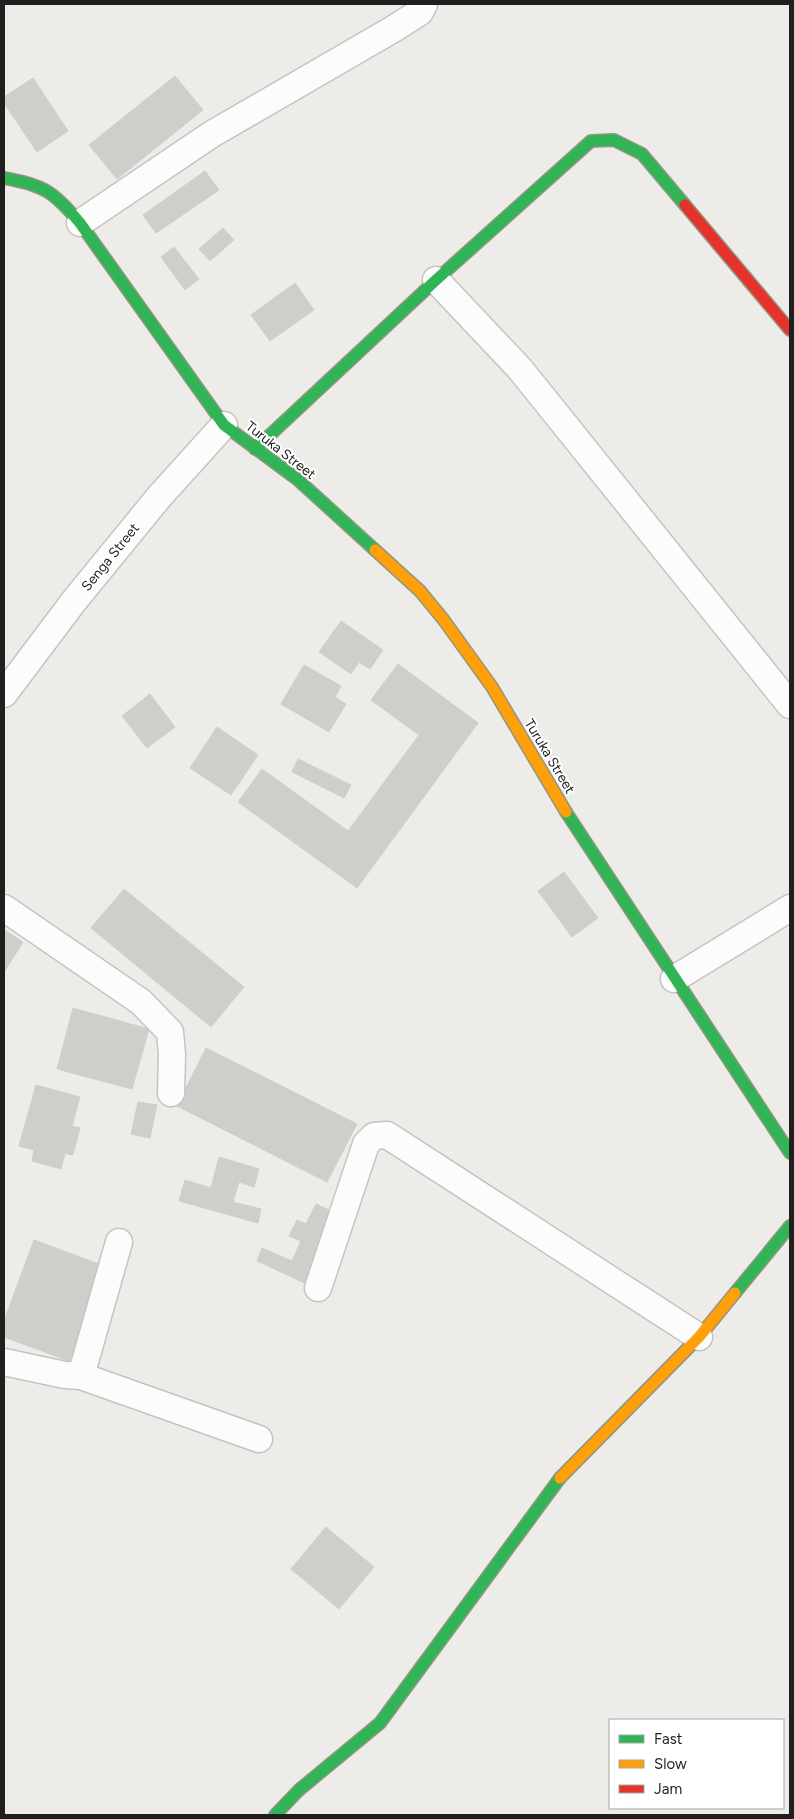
<svg xmlns="http://www.w3.org/2000/svg" width="794" height="1819" viewBox="0 0 794 1819" font-family="Figtree,sans-serif">
  <rect width="100%" height="100%" fill="#edece8"/>
  <path fill="#d0cecb" stroke="#d0ceca" d="M175,76L203,110L117,179L89,145Z
    M33,78L68,131L37,152L4,103V97Z
    M205,171L219,190L156,233L143,215Z
    M223,228L234,240L210,261L199,249Z
    M174,247L199,279L185,290L161,257Z
    M295,283L314,310L270,341L251,315Z
    M341,621L383,650L370,669L359,662L351,674L319,652Z
    M398,664L478,723L357,888L238,802L262,769L348,831L419,735L371,700Z
    M304,665L341,686L335,697L346,704L329,732L281,704Z
    M150,694L175,727L147,748L122,716Z
    M217,727L258,755L231,795L190,768Z
    M298,759L351,785L344,798L292,772Z
    M564,872L598,918L572,937L538,891Z
    M124,889L244,987L211,1027L91,928Z
    M4,930L23,942L4,972Z
    M73,1008L149,1029L132,1089L57,1069Z
    M206,1048L357,1124L327,1182L177,1106Z
    M36,1085L80,1097L72,1126L80,1128L73,1155L65,1153L61,1169L32,1161L34,1150L19,1146Z
    M138,1102L157,1105L150,1138L131,1134Z
    M219,1157L259,1169L254,1187L239,1182L233,1202L261,1209L258,1223L179,1201L185,1180L211,1188Z
    M316,1204L337,1214L311,1286L257,1261L262,1248L292,1261L301,1241L289,1236L297,1220L306,1224Z
    M34,1240L104,1266L69,1361L4,1337V1321Z
    M326,1527L374,1567L339,1609L291,1569Z"/>
  <g fill="none" stroke-linecap="round" stroke-linejoin="round">
    <defs>
      <path id="street" d="M80,223L212,134L395,28L420,12L424,4
        M436,280L520,369L790,705
        M4,694L74,601L159,497L224,425
        M4,908L141,1002L170,1032L172,1055L171,1093
        M674,979L790,908
        M318,1288L366,1144L374,1136L387,1135L699,1337
        M4,1362L65,1375L81,1376L119,1242
        M81,1376L259,1439"/>
      <path id="fast" d="M4,178C44,185 54,192 80,223L224,425L297,479L375,550
        M255,449L436,280L591,141L614,140L642,154L685,205
        M566,812L790,1153
        M735,1293L790,1226
        M275,1815L299,1790L380,1723L560,1478"/>
      <path id="slow" d="M375,550L420,591L443,619L492,687L566,812
        M560,1478L699,1337L735,1293"/>
      <path id="jam" d="M685,205L790,330"/>
    </defs>
    <use href="#street" stroke="#c4c4c2" stroke-width="29"/>
    <use href="#fast" stroke="#919681" stroke-width="14"/>
    <use href="#slow" stroke="#919681" stroke-width="14"/>
    <use href="#jam" stroke="#919681" stroke-width="14"/>
    <use href="#street" stroke="#fcfcfc" stroke-width="26"/>
    <use href="#fast" stroke="#30b455" stroke-width="11"/>
    <use href="#slow" stroke="#ff9f0a" stroke-width="11"/>
    <use href="#jam" stroke="#e5322d" stroke-width="11"/>
  </g>
  <g text-anchor="middle" stroke-width="4" stroke-linejoin="round" paint-order="stroke">
    <g font-size="14" fill="#1f1f1f" stroke="#fff">
      <text transform="translate(281 450) rotate(38)" y="5">Turuka Street</text>
      <text transform="translate(110 557) rotate(-51)" y="5">Senga Street</text>
      <text transform="translate(550 756) rotate(59)" y="5">Turuka Street</text>
    </g>
  </g>
  <rect width="794" height="1819" fill="none" stroke="#1f1f1f" stroke-width="10"/>
  <rect x="609" y="1719" width="175" height="90" fill="#ffffff" stroke="#a5a5a5"/>
  <rect x="619" y="1735" width="25" height="8" fill="#30b455" stroke="#a5a5a5"/>
  <text x="654" y="1744" font-size="15" fill="#1f1f1f">Fast</text>
  <rect x="619" y="1760" width="25" height="8" fill="#ff9f0a" stroke="#a5a5a5"/>
  <text x="654" y="1769" font-size="15" fill="#1f1f1f">Slow</text>
  <rect x="619" y="1785" width="25" height="8" fill="#e5322d" stroke="#a5a5a5"/>
  <text x="654" y="1794" font-size="15" fill="#1f1f1f">Jam</text>
</svg>
